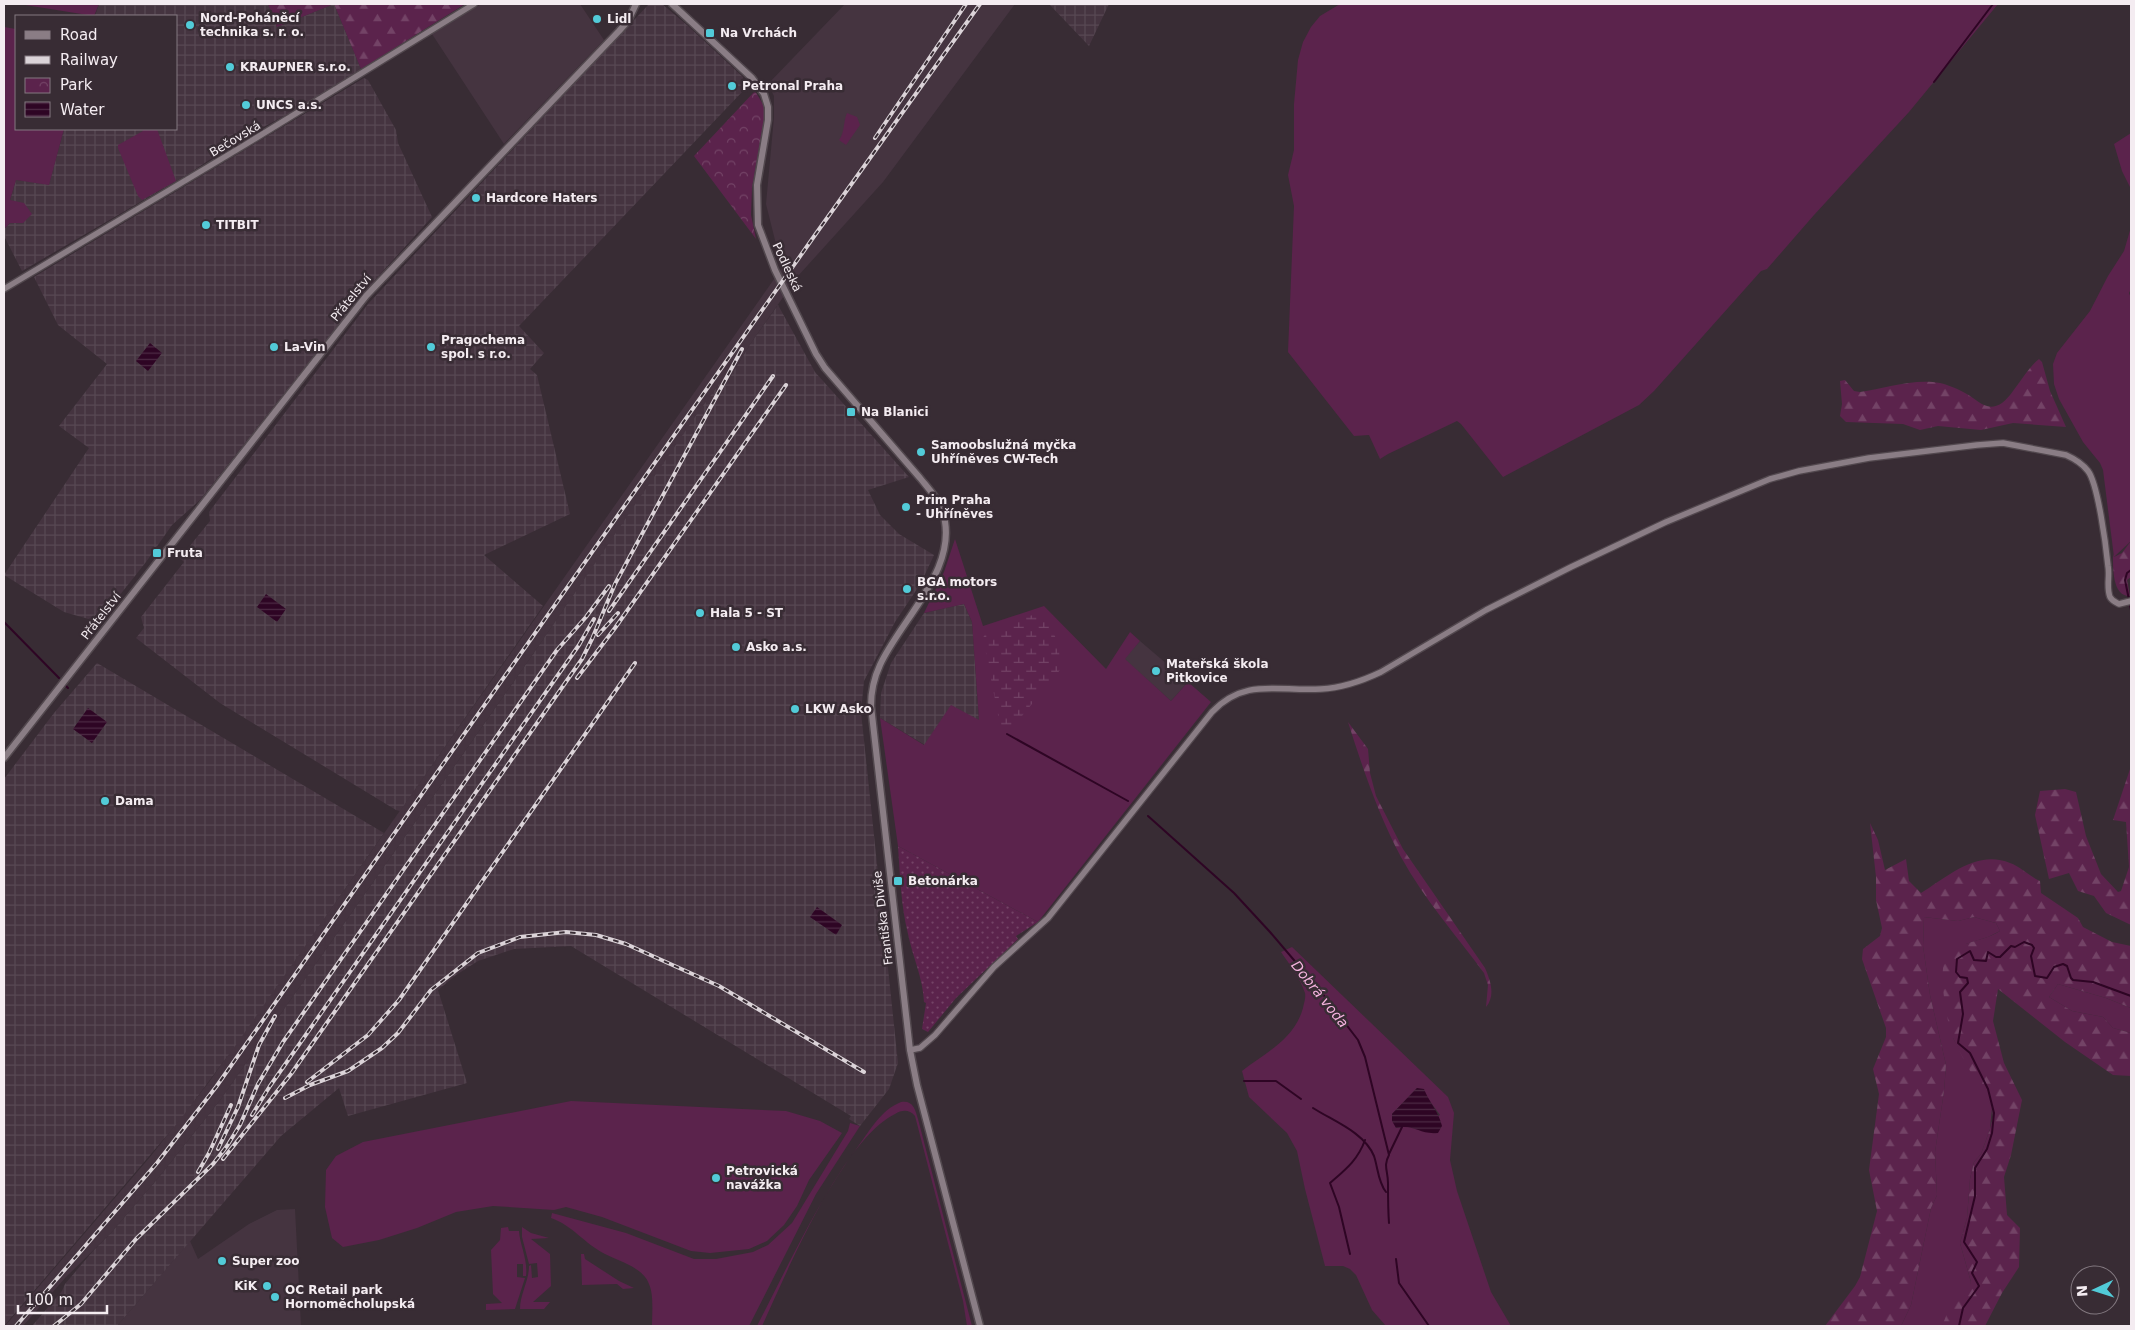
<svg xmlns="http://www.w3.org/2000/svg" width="2135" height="1330" viewBox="0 0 2135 1330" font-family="'DejaVu Sans',sans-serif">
  <defs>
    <pattern id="industrial-grid" width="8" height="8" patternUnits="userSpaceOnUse" patternTransform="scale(1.25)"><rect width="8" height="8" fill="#453440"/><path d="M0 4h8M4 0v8" fill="none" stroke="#574853"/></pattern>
    <pattern id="forest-firs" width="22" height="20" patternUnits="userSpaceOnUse" patternTransform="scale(1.25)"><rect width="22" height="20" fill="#5b234c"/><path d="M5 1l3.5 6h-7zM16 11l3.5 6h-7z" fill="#734366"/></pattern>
    <pattern id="wetland-marsh" width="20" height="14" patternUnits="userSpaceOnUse" patternTransform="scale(1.25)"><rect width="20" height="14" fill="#5b234c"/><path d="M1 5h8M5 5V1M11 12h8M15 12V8" fill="none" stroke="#734366"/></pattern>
    <pattern id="park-crowns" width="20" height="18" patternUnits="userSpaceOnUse" patternTransform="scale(1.25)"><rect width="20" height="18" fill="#5b234c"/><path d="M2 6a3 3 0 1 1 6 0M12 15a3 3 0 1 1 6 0" fill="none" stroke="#734366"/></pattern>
    <pattern id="garden-dots" width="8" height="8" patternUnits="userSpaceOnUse" patternTransform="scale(1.25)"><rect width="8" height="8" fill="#5b234c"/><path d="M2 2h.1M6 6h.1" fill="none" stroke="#734366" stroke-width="1.8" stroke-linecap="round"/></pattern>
    <pattern id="water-rules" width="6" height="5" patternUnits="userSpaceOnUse" patternTransform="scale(1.25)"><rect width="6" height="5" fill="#2e0524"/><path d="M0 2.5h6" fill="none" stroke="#4d2a44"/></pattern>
  </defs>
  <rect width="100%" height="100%" fill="#382c34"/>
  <path fill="#453440" d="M481,4H580L604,40L504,144L432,34Z
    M845,4H1015L883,182L798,276L751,343L724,387L718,385L529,660L221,1099L160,1176L111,1233L66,1277L23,1326H5L150,1157L209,1082L784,265L780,260L766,204L774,117V96L768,84Z
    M1140,641L1188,682L1171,701L1124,659Z
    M295,1209L301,1326H117L190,1241L198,1259L249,1224L277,1210Z"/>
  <path fill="url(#industrial-grid)" d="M99,4H268L277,27L334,4L361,69L301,107L237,141L190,173L22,271L4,236V229L10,223H23L10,200L16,180L49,184L64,129H176V16H95Z
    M649,4H662L687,25L743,77V91L519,326L544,353L530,369L537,375L570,514L484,555L543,606L400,811L396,810L220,703L136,638L144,628L141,617L184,562L180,558L210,521L209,512L368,304Z
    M1049,4H1109L1089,46Z
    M364,78L368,80L396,130L398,143L432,217L364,292L200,500L172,525L146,562L100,620H92L64,612L4,575L89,448L59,426L107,364L58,325L34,277Z
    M778,305L815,372L909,477L868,490L880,515L899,534L934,555L921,583L895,622L864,681L861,712L898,1063L889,1089L860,1126L849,1119L851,1116L571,946L514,949L478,961L456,975L438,990L467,1083L348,1116L339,1088L281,1136L117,1326H32L62,1291L65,1284L93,1251L111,1233L160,1176L221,1099L529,660L697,414L719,384L724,387L751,343Z
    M964,604L972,622L979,720L925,745L880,718L881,693L891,663L924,613Z
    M97,663L384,833L238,1042L180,1120L4,1326V779L54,713Z"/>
  <path fill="#5b234c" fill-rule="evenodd" d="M19,4H99L94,16Z
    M1340,4H1998L1909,112L1814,215L1767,269L1761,271L1654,391L1639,405L1503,477L1461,424L1457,421L1388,454L1380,459L1369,435L1354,436L1288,352L1294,206L1288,175L1294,150V104L1298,60L1303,42L1311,27L1320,16Z
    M4,27L16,29V129H64L49,185L16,180L10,200L24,203L32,214L23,223H10L4,229Z
    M847,113L857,117L860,125L846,145L839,140C845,132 843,122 847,113Z
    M142,129H157L176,181L142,200L138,196L118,148V145L143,131Z
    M2131,133V189L2122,171L2114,144Z
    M2131,227V289L2129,293L2131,298V541L2114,557L2103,470L2100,463L2083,442L2059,399L2054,384L2053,364L2057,353L2090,311L2108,276L2124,251Z
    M955,539L983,626L1044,606L1106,669L1130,632L1140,641L1125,659L1171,701L1188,682L1211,702L1038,922L898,846L880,718L924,745L951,705L979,720L972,622L964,604L924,613L944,572Z
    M1924,917L1958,921L1974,917L1996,923L2000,931L1988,937L1966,944L1953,1038L1992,1107L1990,1129L1981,1154L1974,1162L1970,1179L1967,1218L1960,1243L1971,1282L1969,1290L1942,1326H1901L1911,1305L1931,1208L1937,1195L1935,1152L1944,1091L1946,1065L1930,995L1923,946Z
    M1292,947L1448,1097L1454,1113L1450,1160L1457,1191L1491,1292L1511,1326H1386L1372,1310L1356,1275L1350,1269L1343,1266H1325L1305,1189L1297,1151L1287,1133L1249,1097L1242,1071C1266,1052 1294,1040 1303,1008C1304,1003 1306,998 1305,993C1300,978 1290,965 1281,952ZM1417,1088L1426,1096L1440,1115L1415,1128L1411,1126L1396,1128L1392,1114Z
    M2058,984L2106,998L2131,1008V1033L2113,1028L2103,1017L2072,1011L2049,997Z
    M571,1101L786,1111L820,1121L842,1133L809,1180L797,1206L784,1225L767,1241L749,1249L710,1253L691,1251L602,1217L566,1207L554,1210L493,1206L456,1212L417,1228L379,1240L343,1247L332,1238L325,1207L326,1170L336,1156L363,1142Z
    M901,1102C913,1100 915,1109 918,1119L972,1326H967L963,1301L915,1116C909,1109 902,1110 895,1114C842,1140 787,1272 762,1326H757C789,1264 817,1202 859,1145C871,1129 881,1110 901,1102Z
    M850,1123L860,1126L816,1194L749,1326H652C652,1314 654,1295 649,1284C643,1267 620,1262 605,1254C585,1244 572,1225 551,1218L552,1213L626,1233L694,1259H716L753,1252L768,1245L792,1223L848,1131Z
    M508,1227L509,1231H519C520,1246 528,1259 526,1276H523V1264H517V1277L525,1278L515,1309L486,1310V1304L502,1303L493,1294L491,1250L500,1240L501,1228Z
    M522,1227L531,1233L549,1238L531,1239L550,1254L551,1286L533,1302H550L544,1309H520C520,1294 529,1281 529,1266L531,1265L532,1278L538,1277L537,1263L529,1264L522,1237Z
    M581,1254H584L585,1259L619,1281L634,1288L623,1289L617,1284L582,1285Z"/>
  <path fill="url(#forest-firs)" d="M268,4H465L361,69L334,4L277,27Z
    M2039,359L2042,362L2050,391L2066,427L2013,423L1981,430L1938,426L1920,430L1903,424L1846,422L1840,416L1842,404L1840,381L1845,380L1854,391L1860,392C1885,388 1915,378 1940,383C1948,385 1958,389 1965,393C1978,400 1987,413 2002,403C2012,397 2026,369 2039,359Z
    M2131,541V577L2127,580L2130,596C2112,597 2113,567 2113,554L2114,557L2122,553Z
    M1348,722L1368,749L1370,773L1376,796L1403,849L1485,968C1490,980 1496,995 1486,1007L1488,985L1484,973C1456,935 1424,899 1401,857C1378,814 1363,769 1348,722Z
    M2131,766V925L2106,913L2094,896L2078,891L2069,873L2049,879L2035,815L2040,791L2065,789L2076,792L2086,836L2101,874L2118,892L2121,891L2129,867L2126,822L2113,820Z
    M1870,823L1878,840L1885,870L1906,859L1909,881L1921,893C1947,877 1977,849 2010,863C2021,867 2029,876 2040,881L2041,893L2078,918L2083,927L2112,942L2131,946V1008L2106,998L2058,984L2049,997L2072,1011L2103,1017L2113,1028L2131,1033V1076L2113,1075L2065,1042L1998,989L1993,1021L2004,1063L2022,1100L2011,1155L2004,1177L2007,1215L2020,1228L2019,1267L2002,1293L1985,1326H1942L1953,1299L1964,1296L1971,1282L1960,1243L1967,1218L1970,1179L1974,1162L1981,1154L1990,1129L1993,1117L1992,1107C1978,1086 1965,1063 1954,1040C1947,1026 1936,966 1948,954C1962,941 1985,941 2000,931L1996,923L1974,917L1958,921L1924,917L1923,946L1930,995L1946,1065L1944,1091L1935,1152L1937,1195L1931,1208L1911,1305L1901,1326H1825L1855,1286L1860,1277L1877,1211L1869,1170L1879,1094L1873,1069L1886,1037V1028L1862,959L1863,949L1880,936L1882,928L1876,900V877Z"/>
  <path fill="url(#wetland-marsh)" d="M1047,613L1059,648L1060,670L1007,734L1001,730L983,638L987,630L1006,628L1022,617Z"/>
  <path fill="url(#park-crowns)" d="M755,91L764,106V120L752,187L751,215L756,239L694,156Z"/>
  <path fill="url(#garden-dots)" d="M898,846L1038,922L1016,936L1018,939L956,998L928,1032L922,1029L926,1003L924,1002C923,978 913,958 908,934C901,906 900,875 898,846Z"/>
  <path fill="url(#water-rules)" d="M150,343L162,353L148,371L136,361Z
    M266,594L286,609L277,622L257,607Z
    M88,708L107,722L92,743L73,729Z
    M817,907L842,925L836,935L810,917Z
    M1417,1088L1424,1089C1429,1102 1439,1112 1442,1126L1438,1133C1419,1135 1415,1124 1396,1128L1392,1121V1114Z"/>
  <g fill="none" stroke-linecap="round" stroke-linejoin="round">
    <path stroke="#2e0524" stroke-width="2" d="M1934,82L1993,4
      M2131,570L2127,573L2125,580L2131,610
      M4,622L59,678
      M66,686L68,688
      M1007,734L1128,801
      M1148,816L1234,893L1270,932L1322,993L1358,1040L1365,1057L1389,1155C1383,1166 1388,1171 1388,1183C1388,1196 1388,1210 1389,1223
      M1244,1081H1276L1301,1099
      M1313,1108C1333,1121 1364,1132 1374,1156C1378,1168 1378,1182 1386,1192
      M1389,1154L1402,1127
      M1350,1254L1339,1207L1330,1183C1345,1170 1358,1160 1365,1140
      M1396,1259L1399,1283L1429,1326
      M1959,1326L1963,1308L1979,1286L1972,1273L1977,1262L1964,1242L1975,1196V1168L1987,1149L1992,1133L1994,1113L1988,1089L1970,1053L1958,1043L1963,1014L1960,992L1968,983L1967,978L1960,977L1956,972L1957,959L1970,951L1974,960L1986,961L1988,952L1996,957H2000L2011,946L2015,947L2024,942L2032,945L2034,948L2031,956L2035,976L2047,978L2054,967L2063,964L2067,966L2071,978L2073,980L2093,982L2131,996"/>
    <defs>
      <path id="tertiary" d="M4,289L243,146L474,4
        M910,1050L920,1048L935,1035L994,967L1048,918L1212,712C1245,677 1279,692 1321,689C1342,688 1362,681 1381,672L1486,610L1571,567L1666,522L1770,479L1799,471L1869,458L1977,445L2003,443L2066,455C2075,459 2082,463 2088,471C2098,484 2106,546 2108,566C2110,576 2106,587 2110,597C2112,601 2115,602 2119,604L2131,601"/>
      <path id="secondary" d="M672,4L752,78L764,94L768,107V120L757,185L758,225L775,270L816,354L825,368L920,478C928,488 938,498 942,510C962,566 901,619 880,665C874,678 871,692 871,706L910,1050L917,1085L980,1326
        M4,758L366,296L619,31L628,21L636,4"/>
    </defs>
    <use href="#tertiary" stroke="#52484e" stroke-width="8"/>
    <use href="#secondary" stroke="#52484e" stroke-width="9"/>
    <use href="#tertiary" stroke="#8a7d85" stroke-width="5.5"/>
    <use href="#secondary" stroke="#8a7d85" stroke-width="6"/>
    <defs>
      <path id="rail" d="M875,138L966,4
        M609,611L773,376
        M598,635L618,613
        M577,678L615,628L786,385
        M307,1082L368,1035L399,1000L635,663
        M285,1098L310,1085L348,1071L382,1048L398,1033L431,990L478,953L520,937L566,932L596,935L626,944L719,986L864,1072
        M252,1115L270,1086L579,645L594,619
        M218,1149L238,1107L259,1045L275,1016
        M223,1159L291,1074L582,659L592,639L615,584L742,349
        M198,1172L209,1153L231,1105
        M16,1326L157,1163L216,1087L815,235L980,4
        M54,1326L81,1304L136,1239L213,1164L227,1146L240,1125L258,1084L283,1042L557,650L586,617L609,586"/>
    </defs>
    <use href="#rail" stroke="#dbd3d8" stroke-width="4"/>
    <use href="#rail" stroke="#382c34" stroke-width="2" stroke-dasharray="5.5" stroke-linecap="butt"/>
  </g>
  <g fill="#52cbd8" stroke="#382c34" stroke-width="2">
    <circle cx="597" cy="19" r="5"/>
    <circle cx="190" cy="25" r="5"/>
    <rect x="705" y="28" width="10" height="10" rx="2.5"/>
    <circle cx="230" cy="67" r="5"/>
    <circle cx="732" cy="86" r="5"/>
    <circle cx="246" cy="105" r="5"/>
    <circle cx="476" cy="198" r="5"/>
    <circle cx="206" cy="225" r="5"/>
    <circle cx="274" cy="347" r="5"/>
    <circle cx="431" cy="347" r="5"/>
    <rect x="846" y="407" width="10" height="10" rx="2.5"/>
    <circle cx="921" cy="452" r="5"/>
    <circle cx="906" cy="507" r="5"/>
    <rect x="152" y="548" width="10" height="10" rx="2.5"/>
    <circle cx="907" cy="589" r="5"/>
    <circle cx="700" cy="613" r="5"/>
    <circle cx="736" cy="647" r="5"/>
    <circle cx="1156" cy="671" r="5"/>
    <circle cx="795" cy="709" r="5"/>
    <circle cx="105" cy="801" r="5"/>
    <rect x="893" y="876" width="10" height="10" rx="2.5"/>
    <circle cx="716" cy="1178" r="5"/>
    <circle cx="222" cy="1261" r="5"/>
    <circle cx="267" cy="1286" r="5"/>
    <circle cx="275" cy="1297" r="5"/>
  </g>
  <g text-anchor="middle" stroke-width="5" stroke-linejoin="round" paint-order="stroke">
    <g font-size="12" font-weight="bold" fill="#f4ecf1" stroke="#382c34" text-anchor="start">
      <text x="200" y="22">Nord-Poháněcí<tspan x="200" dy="14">technika s. r. o.</tspan></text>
      <text x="607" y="23">Lidl</text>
      <text x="720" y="37">Na Vrchách</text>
      <text x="240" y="71">KRAUPNER s.r.o.</text>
      <text x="742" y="90">Petronal Praha</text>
      <text x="256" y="109">UNCS a.s.</text>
      <text x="486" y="202">Hardcore Haters</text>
      <text x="216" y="229">TITBIT</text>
      <text x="441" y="344">Pragochema<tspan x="441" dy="14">spol. s r.o.</tspan></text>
      <text x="284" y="351">La-Vin</text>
      <text x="861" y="416">Na Blanici</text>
      <text x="931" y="449">Samoobslužná myčka<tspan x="931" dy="14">Uhříněves CW-Tech</tspan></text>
      <text x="916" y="504">Prim Praha<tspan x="916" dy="14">- Uhříněves</tspan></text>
      <text x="167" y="557">Fruta</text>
      <text x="917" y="586">BGA motors<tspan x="917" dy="14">s.r.o.</tspan></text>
      <text x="710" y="617">Hala 5 - ST</text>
      <text x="746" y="651">Asko a.s.</text>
      <text x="1166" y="668">Mateřská škola<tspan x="1166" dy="14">Pitkovice</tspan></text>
      <text x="805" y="713">LKW Asko</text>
      <text x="115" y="805">Dama</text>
      <text x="908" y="885">Betonárka</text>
      <text x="726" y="1175">Petrovická<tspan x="726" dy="14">navážka</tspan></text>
      <text x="232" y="1265">Super zoo</text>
      <text x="257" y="1290" text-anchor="end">KiK</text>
      <text x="285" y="1294">OC Retail park<tspan x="285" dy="14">Hornoměcholupská</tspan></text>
    </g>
    <g font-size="12" fill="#f4ecf1" stroke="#382c34">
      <text transform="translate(235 139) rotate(-31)" y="4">Bečovská</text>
      <text transform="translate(787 267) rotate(65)" y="4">Podleská</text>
      <text transform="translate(351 298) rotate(-51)" y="4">Přátelství</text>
      <text transform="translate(101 616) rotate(-52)" y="4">Přátelství</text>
      <text transform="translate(883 918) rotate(-97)" y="4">Františka Diviše</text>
    </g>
    <g font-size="14" font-style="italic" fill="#f5b3df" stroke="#382c34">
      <text transform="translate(1320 994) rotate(51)" y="5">Dobrá voda</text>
    </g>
  </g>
  <rect width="2135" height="1330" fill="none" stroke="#f4ecf1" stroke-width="10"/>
  <rect x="15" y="15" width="162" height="115" fill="#382c34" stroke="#837980"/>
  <rect x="25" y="31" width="25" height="8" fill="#8a7d85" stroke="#837980"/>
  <text x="60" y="40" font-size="15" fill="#f4ecf1">Road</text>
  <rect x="25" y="56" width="25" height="8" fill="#dbd3d8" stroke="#837980"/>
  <text x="60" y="65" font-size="15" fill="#f4ecf1">Railway</text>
  <rect x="25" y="78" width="25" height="15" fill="url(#park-crowns)" stroke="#837980"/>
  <text x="60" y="90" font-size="15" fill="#f4ecf1">Park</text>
  <rect x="25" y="102" width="25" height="15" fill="url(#water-rules)" stroke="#837980"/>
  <text x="60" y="115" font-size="15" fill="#f4ecf1">Water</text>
  <g transform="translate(2095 1290) rotate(266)"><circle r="24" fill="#382c34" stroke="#837980"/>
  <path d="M0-4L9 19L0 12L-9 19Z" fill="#52cbd8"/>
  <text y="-8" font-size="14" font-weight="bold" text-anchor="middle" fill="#f4ecf1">N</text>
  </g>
  <path d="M18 1305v8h89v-8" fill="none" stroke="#f4ecf1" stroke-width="2.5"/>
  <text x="25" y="1305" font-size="15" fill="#f4ecf1" stroke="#382c34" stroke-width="4" paint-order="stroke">100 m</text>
</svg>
